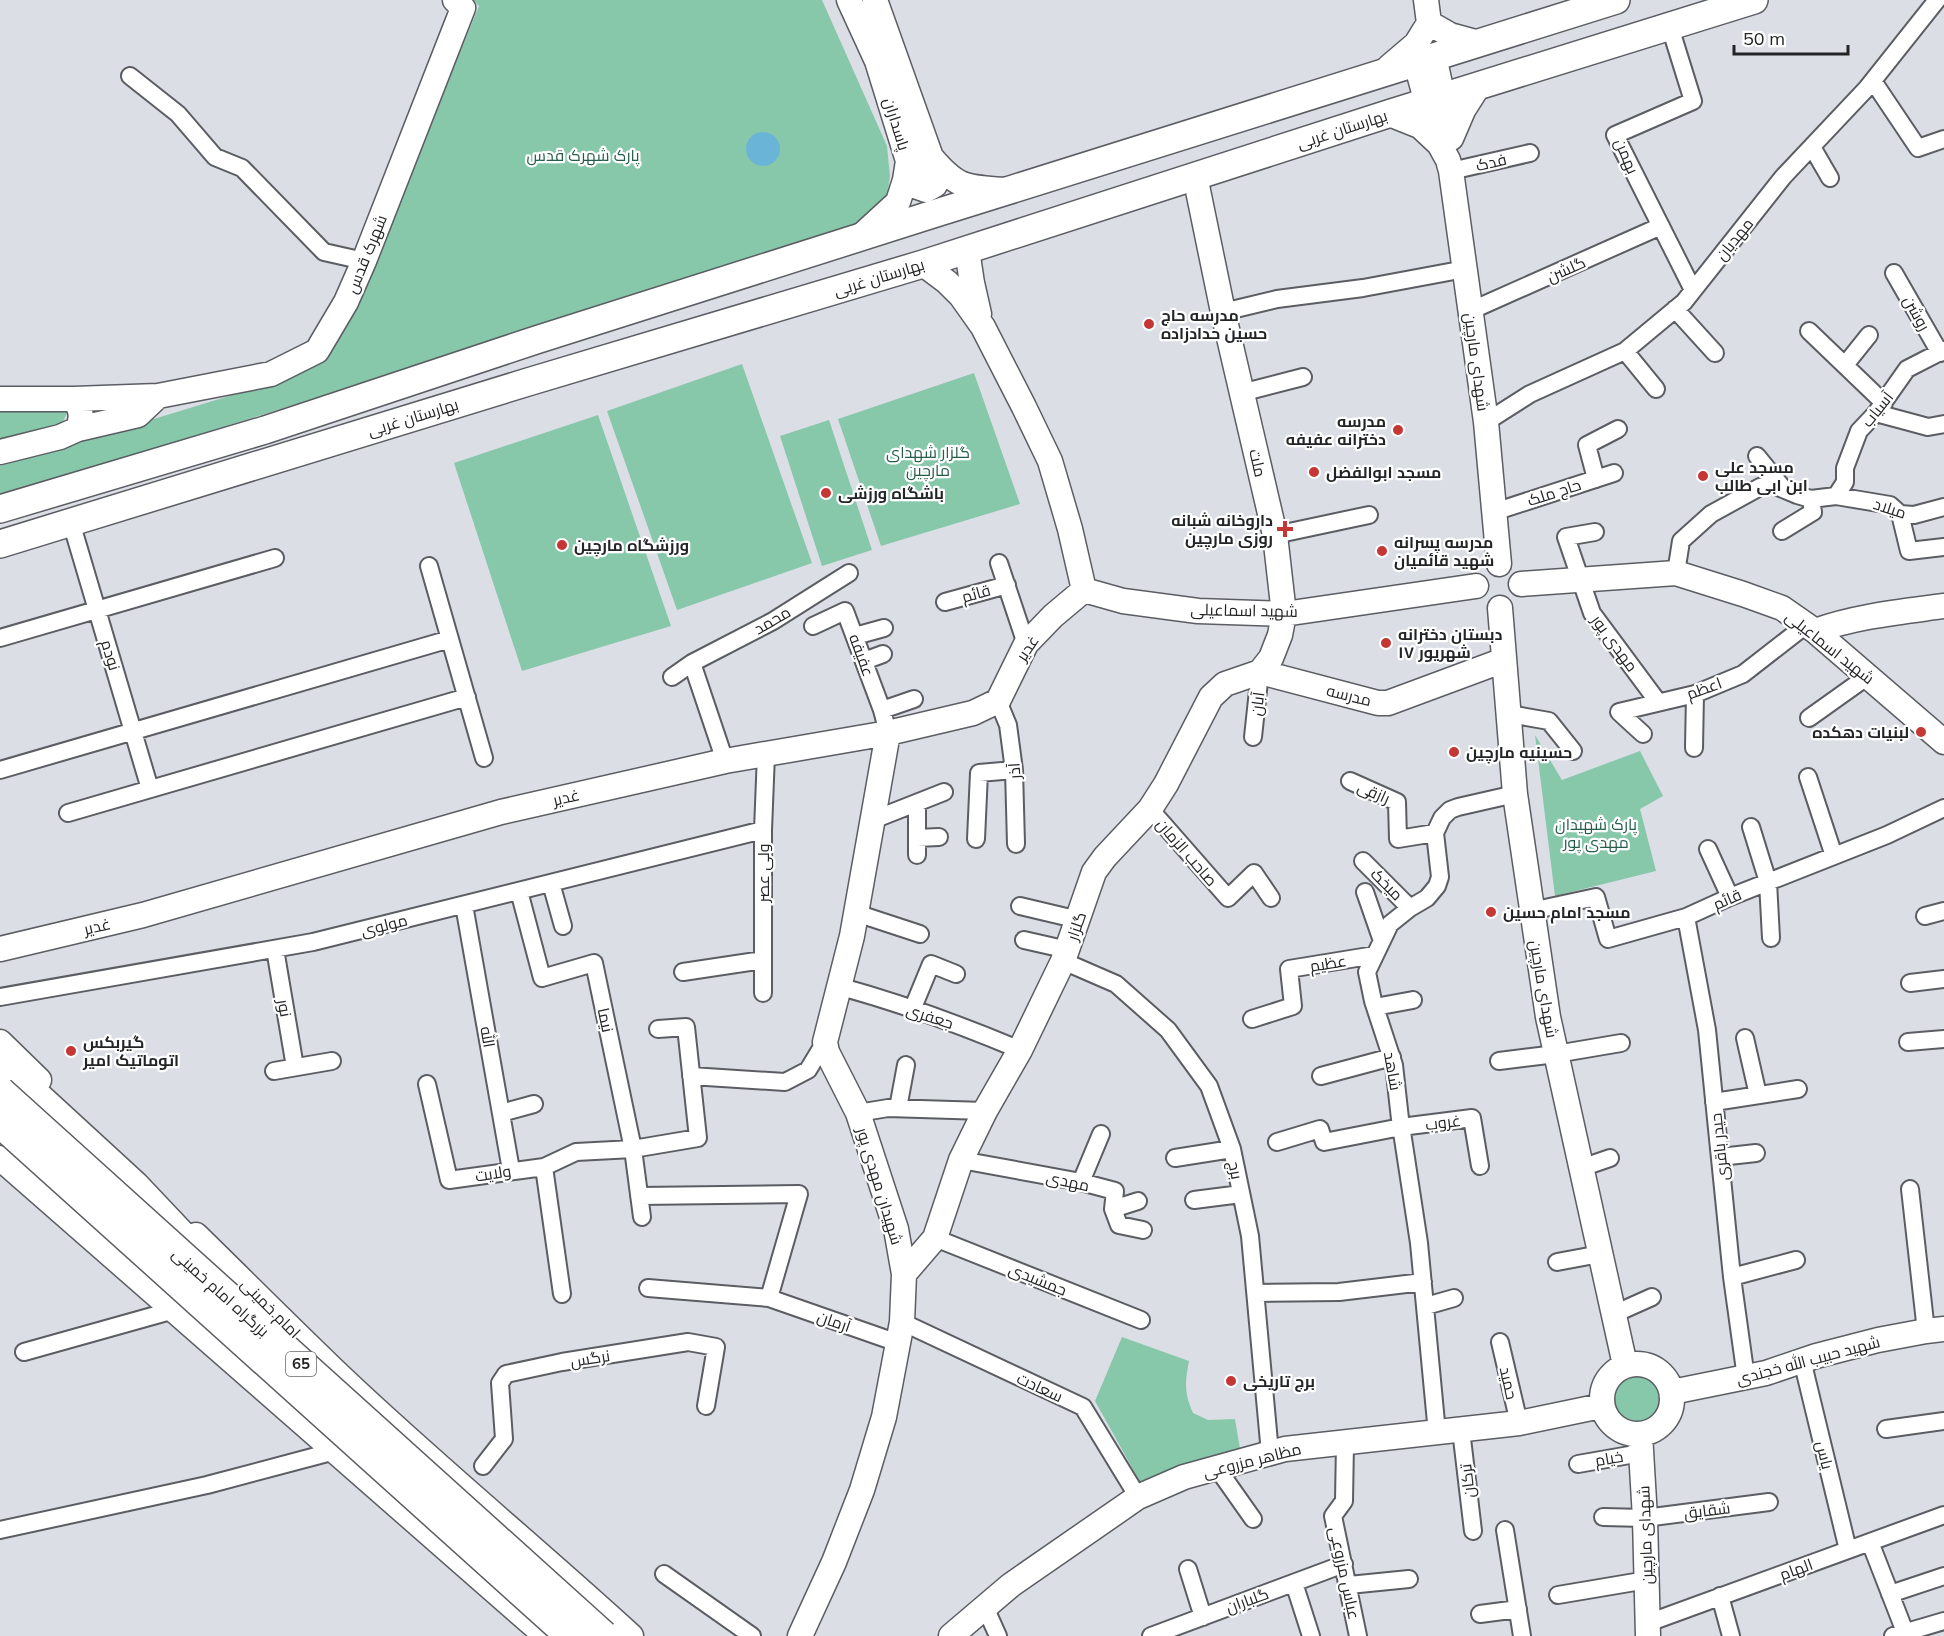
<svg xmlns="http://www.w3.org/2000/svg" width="1944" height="1636" viewBox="0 0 1944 1636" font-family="Mulish,Cairo,sans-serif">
  <rect width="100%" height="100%" fill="#dbdee5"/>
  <path fill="#87c8ab" d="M473,0H822L887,146L890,176L887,198L859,230L0,496V466L268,384L323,362L371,269L479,6Z
    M742,364L812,563L677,610L607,411Z
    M974,373L1020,504L881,546L838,419Z
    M70,408L62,423L0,439V410Z
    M598,415L671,626L522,671L454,463Z
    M829,420L872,550L822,566L780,436Z
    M1535,735L1562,780L1640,751L1663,796L1640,809L1656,871L1555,896Z
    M1122,1337L1189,1361C1185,1383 1184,1392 1193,1413L1208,1420L1235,1419L1240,1449L1140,1482L1095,1401Z
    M1612 1399a26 26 0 1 1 52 0a26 26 0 1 1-52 0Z"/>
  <path fill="#6ab5d7" d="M746 149a17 17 0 1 1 34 0a17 17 0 1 1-34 0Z"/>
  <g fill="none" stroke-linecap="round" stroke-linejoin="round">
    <defs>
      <path id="street" d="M1670,27L1693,101L1615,135L1693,290
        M130,76L178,114L215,157L242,168L324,252L364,261
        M1873,81L1918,148L1944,139
        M1812,147L1830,178
        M1451,171L1530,153
        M1894,273L1940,353
        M1675,309L1715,353
        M1470,311L1661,226
        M1223,312L1277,299L1363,288L1465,269
        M1809,331L1884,403
        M1625,351L1656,389
        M1845,365L1869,335
        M1241,393L1303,377
        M1876,413L1928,427L1944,424
        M1486,422L1530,394L1625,351L1684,302L1783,177L1867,88L1937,0
        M1757,456L1783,488
        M1596,479L1587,445L1618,429
        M1836,496L1890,505L1900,514L1914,515L1944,507
        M1494,512L1614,473
        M1900,514L1909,551L1944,547
        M71,522L150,789
        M1782,531L1813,512L1811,499
        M1595,532L1566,537L1592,613L1658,702
        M1275,535L1369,515
        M999,563L1026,644
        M429,566L484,758
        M1676,573L1681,541L1711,514L1760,487L1771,484L1797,495L1811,499L1836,496L1845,482V468L1859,431L1876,413L1907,369L1944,350
        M945,602L1007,585
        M813,626L845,611L882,710L888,733
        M855,636L884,628
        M0,638L275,558
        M864,661L883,654
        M692,663L725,761
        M672,677L692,663L773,621L849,573
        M998,701L1008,725L1014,770L1016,844
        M882,710L914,699
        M1509,714L1549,721L1573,751
        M1809,718L1868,676
        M1643,734L1619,712L1695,694L1743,674L1806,625
        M1253,737L1260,672
        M1694,748L1695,694
        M0,770L450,639
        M1808,777L1834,856
        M1350,781L1397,802L1398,839L1435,833
        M917,803V855
        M1150,809L1228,898L1254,873L1271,898
        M68,813L467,697
        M873,820L944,792
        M1751,827L1768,882L1771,938
        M917,838L939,837
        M976,839L979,773L1014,770
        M1708,849L1730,897
        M1363,861L1410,908
        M551,883L563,926
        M519,891L542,978L594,963L633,1149L642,1217
        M1365,892L1382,941
        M464,905L511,1170
        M1020,906L1079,920
        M1531,911L1596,897L1608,939L1686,917L1730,897L1887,835L1944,808
        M856,913L920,934
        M1925,916L1944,911
        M1686,917L1707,1030L1732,1277L1746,1378
        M1024,940L1068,950
        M275,949L295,1067
        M1063,961L1116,984L1168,1030L1209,1086L1232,1149L1250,1236L1270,1453
        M683,972L763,960
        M1910,983L1944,979
        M838,986C900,1003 961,1025 1020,1050
        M763,993V830L766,754
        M0,997L313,942L763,830
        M1375,1007L1413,1000
        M912,1010L931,964L956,974
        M1252,1019L1293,1006L1289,969L1375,955
        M1745,1038L1758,1095
        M1908,1042L1944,1039
        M1499,1061L1556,1054L1621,1043
        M274,1071L332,1061
        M691,1076L785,1082L808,1070L825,1042
        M1321,1076L1392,1057
        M427,1084L449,1180L544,1167L576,1152L633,1149L698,1138L686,1027L658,1029
        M1714,1102L1798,1089
        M898,1108L906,1065
        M501,1113L534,1104
        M858,1113L888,1108L985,1111
        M1277,1142L1320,1129L1324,1142L1401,1127L1472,1118L1480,1166
        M1720,1157L1756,1153
        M1175,1158L1232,1149
        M961,1160L1081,1182L1115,1191L1113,1209L1119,1225L1143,1230
        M544,1167L562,1294
        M1581,1168L1610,1158
        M1081,1182L1101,1134
        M1910,1189L1926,1331
        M639,1196L799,1194L769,1298
        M1194,1200L1241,1194
        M1113,1209L1138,1201
        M935,1238L1141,1320
        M1557,1262L1600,1254
        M1732,1277L1796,1260
        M648,1288L769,1298L898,1343
        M1257,1293L1339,1292L1423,1282
        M1426,1306L1454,1298
        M1614,1314L1652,1297
        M902,1322L1083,1407L1138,1497
        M1500,1342L1519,1423
        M24,1352L174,1310
        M1802,1360L1848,1550
        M1886,1429L1944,1421
        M1461,1430L1473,1531
        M1437,1433L1419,1243L1400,1119L1394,1065L1373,1001L1367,972L1390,924L1410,908L1427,898L1437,886L1440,877L1435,833L1442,818L1450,810L1458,807L1515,794
        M1345,1443L1344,1501L1333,1516L1358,1636
        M1578,1464L1641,1453
        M483,1466L504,1439L500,1383L506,1374L562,1362L688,1342L716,1347L706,1406
        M1217,1468L1253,1519
        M1603,1517L1645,1518L1769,1502
        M0,1530L207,1485L335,1451
        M1505,1530L1522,1636
        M1870,1542L1905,1632
        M1188,1569L1203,1617
        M664,1574L752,1636
        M1294,1583L1311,1636
        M1349,1585L1409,1579
        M1890,1594L1944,1576
        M1558,1595L1647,1580
        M1720,1596L1731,1636
        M985,1607L998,1636
        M1480,1614L1518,1609
        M1648,1623L1944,1515
        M1151,1636L1344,1564
        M1893,1636L1944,1621"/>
      <path id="secondary" d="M849,0L877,61L908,161L905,180L898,202L861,236
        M875,0L931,157C958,189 966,187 1005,190
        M1429,23L1450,35L1479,43
        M1434,56L1447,116
        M1416,63L1437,140L1448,160L1451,171L1486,422L1499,564
        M1389,67L1416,44L1429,23L1426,0
        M908,161L915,186L926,190L935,185L937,180L931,157
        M967,250L972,283L979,314
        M923,264L947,282L961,296L983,327L1024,407L1050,461L1070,529L1084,590
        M0,399H74C82,410 82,417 78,429L60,437L0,452
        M74,399L158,396L271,374L317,351L346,302L364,261L463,8L455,0
        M78,429L138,415L158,396
        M1521,584L1676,573L1743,594L1782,608L1815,631L1944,742
        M1084,590L1123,601L1198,611L1284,614L1476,586
        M1500,608L1515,794L1548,1017L1625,1365
        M1815,631C1857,616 1900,612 1944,606
        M1260,672L1378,703H1388L1504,660
        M0,949L143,915L501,812L725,761L888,733L973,713L998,701L1026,644L1053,616L1084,590
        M0,1042L39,1080
        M0,1158L546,1636
        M196,1235C245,1283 293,1331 342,1378C436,1467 536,1549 631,1636
        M904,1274L935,1238L961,1160L985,1111L1020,1050L1063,961L1094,872L1105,857L1150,809L1166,784L1211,697L1225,684L1260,672L1271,658L1280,635L1284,614L1275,535L1223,312L1195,176
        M1602 1399a35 35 0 1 1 70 0a35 35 0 1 1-70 0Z
        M1672,1392L1766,1373L1816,1356L1878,1340L1926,1331L1944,1329
        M1640,1434L1645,1518L1648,1636
        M800,1636L834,1562L862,1490L884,1417L902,1322L904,1274L896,1229L858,1113L827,1052L825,1042L852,936L888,733
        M951,1636L1011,1585L1138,1497L1184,1477L1285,1449L1519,1423L1601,1406"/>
      <path id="primary" d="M1391,113L1421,125L1437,140
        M1450,137L1462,109L1476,87
        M0,509L265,430L536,340L930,215L1616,0
        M0,544L528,382L923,264L1391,113L1754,0"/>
      <path id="highway" d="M0,1063L135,1187L205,1261"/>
    </defs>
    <use href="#street" stroke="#5b5d63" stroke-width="20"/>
    <use href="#secondary" stroke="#5b5d63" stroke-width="27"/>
    <use href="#primary" stroke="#5b5d63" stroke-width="30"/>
    <use href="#highway" stroke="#5b5d63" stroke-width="33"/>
    <use href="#street" stroke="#fff" stroke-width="16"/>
    <use href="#secondary" stroke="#fff" stroke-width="24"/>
    <use href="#primary" stroke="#fff" stroke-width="27"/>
    <use href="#highway" stroke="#fff" stroke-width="30"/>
    <defs>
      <path id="highway-bridge" d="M0,1092L603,1636
        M0,1122L571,1636"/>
    </defs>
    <use href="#highway-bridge" stroke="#5b5d63" stroke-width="33" stroke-linecap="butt"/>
    <use href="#highway-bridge" stroke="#fff" stroke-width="30"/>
  </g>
  <g fill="#c53734" stroke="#fff" stroke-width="2">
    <circle cx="1149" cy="324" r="6"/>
    <circle cx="1398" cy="430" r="6"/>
    <circle cx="1314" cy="472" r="6"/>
    <circle cx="1703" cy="476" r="6"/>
    <circle cx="826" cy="493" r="6"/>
    <path d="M1282 520h6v6h6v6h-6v6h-6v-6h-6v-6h6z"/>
    <circle cx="562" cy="545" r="6"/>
    <circle cx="1382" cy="551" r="6"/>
    <circle cx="1386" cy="643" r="6"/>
    <circle cx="1921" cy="732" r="6"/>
    <circle cx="1454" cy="752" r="6"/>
    <circle cx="1491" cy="912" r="6"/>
    <circle cx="71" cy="1051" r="6"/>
    <circle cx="1231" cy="1381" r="6"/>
  </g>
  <g text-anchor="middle" stroke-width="4.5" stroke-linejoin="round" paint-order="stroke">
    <rect fill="#fff" stroke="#656667" stroke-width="1.5" x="286" y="1352" width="30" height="24" rx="4.5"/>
    <g font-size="15" font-weight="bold" fill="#232426">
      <text x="301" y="1369">65</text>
    </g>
    <g font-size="16" fill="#232426" stroke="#fff">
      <text transform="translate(897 124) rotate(73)" y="6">پاسداران</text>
      <text transform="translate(1342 129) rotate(-18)" y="6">بهارستان غربی</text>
      <text transform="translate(1627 156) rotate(67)" y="6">بهمن</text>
      <text transform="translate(1491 162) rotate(-13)" y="6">فدک</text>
      <text transform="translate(1734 239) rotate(-51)" y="6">مهدیان</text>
      <text transform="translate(366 254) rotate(-68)" y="6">شهرک قدس</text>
      <text transform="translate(1566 269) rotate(-24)" y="6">گلشن</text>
      <text transform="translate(879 277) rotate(-17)" y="6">بهارستان غربی</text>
      <text transform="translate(1917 313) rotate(61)" y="6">روشن</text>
      <text transform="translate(1477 362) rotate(82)" y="6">شهدای مارچین</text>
      <text transform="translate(1877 409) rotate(-51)" y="6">آسیاب</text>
      <text transform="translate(413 417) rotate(-17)" y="6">بهارستان غربی</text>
      <text transform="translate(1258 463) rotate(77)" y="6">ملت</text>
      <text transform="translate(1554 492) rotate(-18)" y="6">حاج ملک</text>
      <text transform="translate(1890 508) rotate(18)" y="6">میلاد</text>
      <text transform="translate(976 593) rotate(-16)" y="6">قائم</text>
      <text transform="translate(1244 610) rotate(1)" y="6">شهید اسماعیلی</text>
      <text transform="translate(772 620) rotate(-30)" y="6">محمد</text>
      <text transform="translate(1615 643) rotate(54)" y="6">مهدی پور</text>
      <text transform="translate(1830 647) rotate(38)" y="6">شهید اسماعیلی</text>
      <text transform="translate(1027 648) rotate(-56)" y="6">غدیر</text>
      <text transform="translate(111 655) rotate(73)" y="6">نودم</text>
      <text transform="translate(862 655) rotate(70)" y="6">عفیفه</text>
      <text transform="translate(1704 688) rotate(-20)" y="6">اعظم</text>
      <text transform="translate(1349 695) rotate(14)" y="6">مدرسه</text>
      <text transform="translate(1257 704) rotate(-83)" y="6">آبان</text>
      <text transform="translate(1014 771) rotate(-94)" y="6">آذر</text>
      <text transform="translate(1374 792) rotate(24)" y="6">رازقی</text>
      <text transform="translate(566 797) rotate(-13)" y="6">غدیر</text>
      <text transform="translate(1187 852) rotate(49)" y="6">صاحب الزمان</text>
      <text transform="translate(763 873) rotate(-90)" y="6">ولی عصر</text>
      <text transform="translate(1387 884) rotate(45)" y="6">میخک</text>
      <text transform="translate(1727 899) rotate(-23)" y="6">قائم</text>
      <text transform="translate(384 925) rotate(-14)" y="6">مولوی</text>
      <text transform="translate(97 926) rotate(-13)" y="6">غدیر</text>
      <text transform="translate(1076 926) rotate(-71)" y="6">گلزار</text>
      <text transform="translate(1328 963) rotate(-9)" y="6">عظیم</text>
      <text transform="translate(1544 989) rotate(80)" y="6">شهدای مارچین</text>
      <text transform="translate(285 1008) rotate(80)" y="6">نور</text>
      <text transform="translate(930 1016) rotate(18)" y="6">جعفری</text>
      <text transform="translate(606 1020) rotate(78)" y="6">نیما</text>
      <text transform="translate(488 1037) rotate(80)" y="6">الله</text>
      <text transform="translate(1393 1071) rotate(80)" y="6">شاهد</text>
      <text transform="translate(1443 1122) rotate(-7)" y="6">غروب</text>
      <text transform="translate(1719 1147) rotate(-96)" y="6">حیدر باقری</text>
      <text transform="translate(1236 1170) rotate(79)" y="6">برج</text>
      <text transform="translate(493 1173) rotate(-9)" y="6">ولایت</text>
      <text transform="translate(1068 1181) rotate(12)" y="6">مهدی</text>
      <text transform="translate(880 1186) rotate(73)" y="6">شهیدان مهدی پور</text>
      <text transform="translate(1038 1279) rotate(22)" y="6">جمشیدی</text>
      <text transform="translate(221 1292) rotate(42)" y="6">بزرگراه امام خمینی</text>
      <text transform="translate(271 1308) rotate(45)" y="6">امام خمینی</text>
      <text transform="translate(834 1321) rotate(19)" y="6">آرمان</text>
      <text transform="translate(590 1358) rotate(-9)" y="6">نرگس</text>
      <text transform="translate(1808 1360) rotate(-15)" y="6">شهید حبیب الله خجندی</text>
      <text transform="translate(1509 1383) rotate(77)" y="6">حمید</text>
      <text transform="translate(1040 1387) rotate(25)" y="6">سعادت</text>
      <text transform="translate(1825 1455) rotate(77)" y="6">یاس</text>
      <text transform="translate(1609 1458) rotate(-10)" y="6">خیام</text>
      <text transform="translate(1252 1460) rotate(-14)" y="6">مظاهر مزروعی</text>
      <text transform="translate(1467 1481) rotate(-97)" y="6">ترکان</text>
      <text transform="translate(1707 1510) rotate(-7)" y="6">شقایق</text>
      <text transform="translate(1645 1535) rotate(-92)" y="6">شهدای مارچین</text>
      <text transform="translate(1796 1569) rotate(-20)" y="6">الهام</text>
      <text transform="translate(1345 1573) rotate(78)" y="6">عباس مزروعی</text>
      <text transform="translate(1247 1600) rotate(-20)" y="6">گلباران</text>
    </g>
    <g font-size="16" fill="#255e48" stroke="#fff">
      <text x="583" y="161">پارک شهرک قدس</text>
      <text x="928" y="458">گلزار شهدای<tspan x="928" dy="18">مارچین</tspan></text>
      <text x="1596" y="830">پارک شهیدان<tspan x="1596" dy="18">مهدی پور</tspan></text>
    </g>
    <g font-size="16" font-weight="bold" fill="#232426" stroke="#fff" text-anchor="start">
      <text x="1161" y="321">مدرسه حاج<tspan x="1161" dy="18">حسین حدادزاده</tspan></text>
      <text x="1386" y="427" text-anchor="end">مدرسه<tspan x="1386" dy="18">دخترانه عفیفه</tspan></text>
      <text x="1715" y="473">مسجد علی<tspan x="1715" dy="18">ابن ابی طالب</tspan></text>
      <text x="1326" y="478">مسجد ابوالفضل</text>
      <text x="838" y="499">باشگاه ورزشی</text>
      <text x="1273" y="526" text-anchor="end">داروخانه شبانه<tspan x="1273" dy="18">روزی مارچین</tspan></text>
      <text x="1394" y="548">مدرسه پسرانه<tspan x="1394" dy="18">شهید قائمیان</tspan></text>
      <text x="574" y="551">ورزشگاه مارچین</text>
      <text x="1398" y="640">دبستان دخترانه<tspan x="1398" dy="18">۱۷ شهریور</tspan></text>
      <text x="1909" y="738" text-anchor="end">لبنیات دهکده</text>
      <text x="1466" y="758">حسینیه مارچین</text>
      <text x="1503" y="918">مسجد امام حسین</text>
      <text x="83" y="1048">گیربکس<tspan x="83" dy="18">اتوماتیک امیر</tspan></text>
      <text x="1243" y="1387">برج تاریخی</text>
    </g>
  </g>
  <path d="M1734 45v9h114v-9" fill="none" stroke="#232426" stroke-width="3"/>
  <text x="1743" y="45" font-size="18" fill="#232426" stroke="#ffffff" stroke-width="4.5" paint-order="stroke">50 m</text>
</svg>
